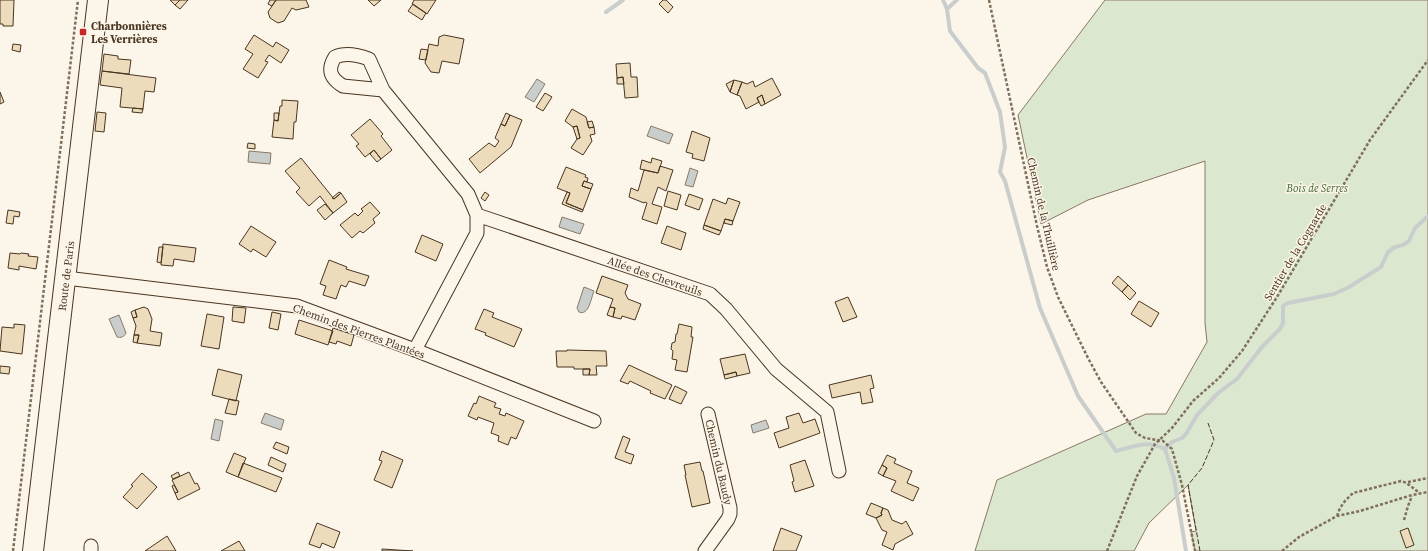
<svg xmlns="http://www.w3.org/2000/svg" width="1428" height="551" viewBox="0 0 1428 551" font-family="'Source Serif 4',serif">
  <rect width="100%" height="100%" fill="#fbf6e9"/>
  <path fill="#dce7d0" stroke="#887966" d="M1105,0H1428V551H1195L1191,532L1196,531L1188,485L1149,523L1134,551H975L997,480L1146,414H1166L1207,342L1205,323V161L1088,200L1041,224L1018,115Z"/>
  <path fill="#c9cecd" stroke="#887966" d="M537,79L545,84L534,102L525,97Z
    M651,126L673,134L669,144L647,136Z
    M249,151L271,153L270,164L248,162Z
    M690,168L698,171L693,187L685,185Z
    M562,217L584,224L580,234L559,227Z
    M584,287L594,291C591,298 589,316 579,312L577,308Z
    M119,315L126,333C124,337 121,338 117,337L109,319Z
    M265,413L284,420L281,430L261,423Z
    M215,419L223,421L219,441L211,439Z
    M766,420L769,428L753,433L751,425Z"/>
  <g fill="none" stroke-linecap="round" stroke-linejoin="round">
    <path stroke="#c9cecd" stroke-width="4" d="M943,0L947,9
      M957,0L947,9L950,31L978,68L985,73L1000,112L1005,147L1000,172L1005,181L1040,308L1078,396L1116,451C1135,446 1146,440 1165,449
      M606,12L623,0
      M1165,449L1172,442L1182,438L1186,434L1197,415L1218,393L1237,379L1262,347L1280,329L1283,323V306L1288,303L1334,294L1349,287L1381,267L1388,252L1395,247L1403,245L1409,241L1415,228L1428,216
      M1165,449L1174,478L1186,551"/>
  </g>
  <path fill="#ecdcbc" stroke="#4a3520" d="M0,0H14L13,26H3V24H0Z
    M170,0H180L175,5Z
    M180,0H188L180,9L175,5Z
    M270,0H276L272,6L268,4Z
    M276,0H306L309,7L296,10L292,8L284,21L278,23L270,18L268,12Z
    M368,0H381L374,6Z
    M414,0H436L427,14L412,4Z
    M663,0H666L673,7L668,13L659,4Z
    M413,4L426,13L422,20L408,11Z
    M254,35L273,47L276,42L289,50L281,63L269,55L265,61L268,62L258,78L243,69L253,54L245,49Z
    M444,35L464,39L459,64L442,61L439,73L431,72L425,63L429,44L438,46L439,37Z
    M13,44L21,45L20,52L12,50Z
    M421,49L428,50L426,60L419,59Z
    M104,54L118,56V59L131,60L129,74L102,71Z
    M630,63L631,77H637L638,97L625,98L623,77L617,78L616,64Z
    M102,71L156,78L154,92L145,91L143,109L120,107L122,88L100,85Z
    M623,77L624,84H617V78Z
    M772,78L781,95L765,104L762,95L757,98L759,102L746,109L740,96L737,95L742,82L747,84L753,81L755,87Z
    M734,80L730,92L726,84Z
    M734,80L742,82L737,95L730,92Z
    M0,92L4,102L0,104Z
    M545,93L552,97L543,111L536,107Z
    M762,95L765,104L761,106L757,98Z
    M282,100L298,101L296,122H294L293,139L272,137L274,120L278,121L280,106H282Z
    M133,108L143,109L142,113L132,112Z
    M572,109L586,117L589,128L594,127L595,134L590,135L592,141L583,155L571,148L577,139L580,138L577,126L573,127L565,121Z
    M97,112L106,113L104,132L95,131Z
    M274,113H279L278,121L274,120Z
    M506,113L510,115L505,126L501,124Z
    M510,115L522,120L511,147L480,173L469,159L489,143L495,147L499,141L495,138L501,124L505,126Z
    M370,119L383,134L381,136L392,150L381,159L374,150L365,157L356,146L359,144L351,135Z
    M592,121L594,127L589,128L587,122Z
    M577,126L580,138L577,139L573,127Z
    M692,131L710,138L704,161L692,158L693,154L686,152Z
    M248,143L255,144V149L247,148Z
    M374,150L381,159L377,162L370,154Z
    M301,158L334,199L341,193L347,202L333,213L320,196L309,206L296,192L300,188L285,171Z
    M652,158L662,161L658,173L640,169L642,160L651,163Z
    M660,166L673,170L666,191L658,187L652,204L662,207L657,224L642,219L647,203L645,202L644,203L629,197L631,188L638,191L644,170L658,173Z
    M566,167L586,175L585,177L588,178L587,182L584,181L582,186L591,189L583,210L566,203L570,193L557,188Z
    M584,181L593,184L591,189L582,186Z
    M668,191L681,195L677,210L664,206Z
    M339,192L341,193L334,199L332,198Z
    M485,192L489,195L485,201L481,198Z
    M567,192L570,193L566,203L583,210L582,212L562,204Z
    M689,194L703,199L699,210L685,205Z
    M728,198L740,202L733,221L725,219L721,231L704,225L713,199L726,204Z
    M370,202L380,213L373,219L375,223L363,233L360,231L352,238L340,225L355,213L358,216L363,211L361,209Z
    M325,204L333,213L325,220L317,210Z
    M8,210L20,212L19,217L14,216L13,224L6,223Z
    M725,219L733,221L732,225L724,223Z
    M704,225L721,231L719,235L703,229Z
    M251,226L276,242L266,257L253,249L251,252L239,244Z
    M667,226L686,233L681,250L661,243Z
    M422,235L443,244L436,261L415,252Z
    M163,244L196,248L194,262L174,259L173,266L161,265Z
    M159,247H163L161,263L157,262Z
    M10,253L20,254L21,253L29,254L28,256L38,257L36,269L19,266V270L8,268Z
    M329,260L347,267L346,269L369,276L365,286L349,281L346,287L341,285L336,299L323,295L326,286L320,284Z
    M602,276L628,285L625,293L628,299L641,304L635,320L622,316L621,319L613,317L615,308L610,307L613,299L596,293Z
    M1118,276L1128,285L1122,292L1112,283Z
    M1128,285L1136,293L1130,300L1122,292Z
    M848,297L857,317L843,322L835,302Z
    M1139,301L1159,313L1151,327L1131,314Z
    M144,307L148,309L152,319L150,331L162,333L160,346L137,343L139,335H134L136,326L133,318L137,317L135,310Z
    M233,307L246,308L244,323L232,321Z
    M610,307L615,308L613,317L607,315Z
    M484,309L494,313L492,317L522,329L514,347L485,335L486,333L475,329Z
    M135,310L137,317L133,318L131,312Z
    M272,312L281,314L278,330L269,328Z
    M207,314L224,317L219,349L201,346Z
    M299,320L333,331L328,345L295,334Z
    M14,324L25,325L22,354L0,351L2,327L14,328Z
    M679,324L692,327L691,337H693L687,372L675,370L677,360L672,359L673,351L671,349L672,343L675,342L676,334H677Z
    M333,328L354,335L351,346L337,341L336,344L329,342Z
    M134,335H139L137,343L133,342Z
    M567,350L606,351L607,366H596L597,375H589L590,369H574V367H557L556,351H567Z
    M745,354L750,373L737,376L736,372L724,375L720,359Z
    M629,365L672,385L665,399L650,393L651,391L630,381L628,384L620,381Z
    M0,366L10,367L9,374L0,373Z
    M218,369L242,375L236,401L212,395Z
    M583,369H590L589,375H583Z
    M736,372L737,376L725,379L724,375Z
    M871,375L874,388L870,389L873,402L862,404L860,392L832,398L829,385Z
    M675,386L687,392L681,404L669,399Z
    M479,396L496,403L494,407L501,409L499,414L505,416L506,413L524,421L516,439L511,437L508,445L498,441L499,436L491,433L494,423L478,417L477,420L468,416L474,403L476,404Z
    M229,399L239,401L236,415L225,413Z
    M799,413L803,423L815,419L820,433L779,448L774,433L789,428L786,417Z
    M623,436L630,439L625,452L634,455L631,464L615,458Z
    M276,442L289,447L287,454L273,448Z
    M382,451L403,460L392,488L374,480L382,461L379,460Z
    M234,453L246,458L238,477L226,472Z
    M887,455L896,459L894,463L912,471L907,483L919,488L913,501L891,491L896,481L883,476L887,468L882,465Z
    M271,457L286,464L283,472L268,465Z
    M805,460L814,486L795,492L792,482L794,481L790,465Z
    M700,462L702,471H703L710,503L692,507L685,475H686L684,465Z
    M243,463L282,478L276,492L238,477Z
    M882,465L887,468L883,476L878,473Z
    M178,472L180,476L173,479L171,476Z
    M189,472L195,484L197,483L200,489L178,500L175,493L178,492L172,480Z
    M142,473L157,487L137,509L123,497L133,486L131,485Z
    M174,485L178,492L175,493L172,486Z
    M871,503L883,508L881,513L882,515L876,518L866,514Z
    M883,508L888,510L892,520L902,524L906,521L913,534L895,544L893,550L882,545L887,532L882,530L876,518L882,515L881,513Z
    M317,523L340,532L334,548L322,543L320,548L309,544Z
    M781,528L802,536L796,551H773Z
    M1408,528L1414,545L1406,548L1400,531Z
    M167,536L176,551H145Z
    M239,541L245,551H221Z
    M382,549L413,551H382Z"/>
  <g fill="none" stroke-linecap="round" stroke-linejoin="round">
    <defs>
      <path id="minor" d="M383,90L343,86C330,78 327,70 335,57C346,52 358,55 369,59L383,90L468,194L477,215V233L415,350
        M477,215L710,294L726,309L776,369L827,412L839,471
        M66,278L297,306L415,350L594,421
        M91,551V546
        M705,551L728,519L730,514V508L708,414"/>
      <path id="primary" d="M33,551L98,0"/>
    </defs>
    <use href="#minor" stroke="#4a3520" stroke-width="15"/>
    <use href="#primary" stroke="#4a3520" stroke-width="22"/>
    <path stroke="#7f6f5c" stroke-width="2.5" stroke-dasharray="3 2" stroke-linecap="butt" d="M989,0L1037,226L1047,267L1058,297L1088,358L1101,382L1123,414L1136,433L1145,438L1163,441L1172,449L1182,485L1195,551
      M1408,482L1428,478
      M1337,516L1340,508L1345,501L1353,493L1401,481C1409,483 1413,489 1420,493
      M1404,520L1408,506L1412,496
      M13,551L78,0
      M1107,551L1137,476L1155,444L1172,428L1193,401L1219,378L1242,351L1277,297L1370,140L1428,60
      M1282,551L1299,537L1337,516L1360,511L1412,495L1428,492"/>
    <use href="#minor" stroke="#fbf6e9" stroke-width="13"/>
    <use href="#primary" stroke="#fbf6e9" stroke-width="20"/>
    <path stroke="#4a3520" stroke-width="1" stroke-dasharray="5 2" stroke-linecap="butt" d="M1200,551L1188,485L1202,468L1214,440L1208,423"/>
  </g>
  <rect fill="#c62828" stroke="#fbf6e9" stroke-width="1.5" x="79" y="28" width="8" height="8" rx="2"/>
  <g text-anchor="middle" stroke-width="3" stroke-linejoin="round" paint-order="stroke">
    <g font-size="11" font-weight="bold" fill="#4a3520" stroke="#fbf6e9" text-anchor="start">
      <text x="91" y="30">Charbonnières<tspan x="91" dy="13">Les Verrières</tspan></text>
    </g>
    <g font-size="11" font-style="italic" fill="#436837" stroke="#fbf6e9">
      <text x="1317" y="192">Bois de Serres</text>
    </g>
    <g font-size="11" fill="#4a3520" stroke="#fbf6e9">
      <text transform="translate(1044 214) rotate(77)" y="4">Chemin de la Thuillière</text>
      <text transform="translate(1295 252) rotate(-59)" y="4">Sentier de la Cognarde</text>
      <text transform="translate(66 276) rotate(-83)" y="4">Route de Paris</text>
      <text transform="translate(655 276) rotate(19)" y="4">Allée des Chevreuils</text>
      <text transform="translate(359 331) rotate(20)" y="4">Chemin des Pierres Plantées</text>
      <text transform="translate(719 462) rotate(77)" y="4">Chemin du Baudy</text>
    </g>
  </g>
</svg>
